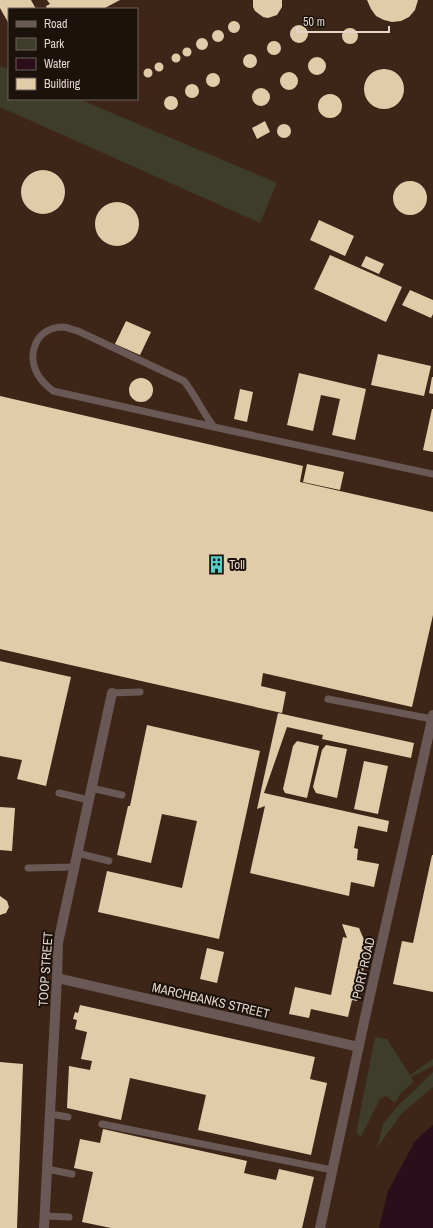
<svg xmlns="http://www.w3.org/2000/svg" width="433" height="1228" viewBox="0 0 433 1228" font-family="'Archivo Narrow',sans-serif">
  <rect width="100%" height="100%" fill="#3d2618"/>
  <path fill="#3d3d2a" d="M0,66L9,69V99H79L277,183L260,223L0,107Z
    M375,1037L387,1039L410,1075L433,1059V1066L411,1077L414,1082L401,1093L395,1103L386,1096L380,1099L361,1137L356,1133Z
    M433,1072V1087L402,1113L377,1148L383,1124L397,1107Z"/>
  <path fill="#2b0e1a" d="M433,1125V1228H379L388,1191L415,1141Z"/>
  <path fill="#e1ccaa" d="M0,0H31L36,9H9V24L0,8Z
    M47,0H120L103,9H47L46,6L50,4Z
    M253,0H282V7L277,15L268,18L263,17L255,11L253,7Z
    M367,0H418L415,10L409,17L401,21L392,22L384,20L376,16L371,9Z
    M228 27a6 6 0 1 1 12 0a6 6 0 1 1-12 0Z
    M290 34a9 9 0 1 1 18 0a9 9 0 1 1-18 0Z
    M342 36a8 8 0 1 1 16 0a8 8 0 1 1-16 0Z
    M212 36a6 6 0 1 1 12 0a6 6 0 1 1-12 0Z
    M196 44a6 6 0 1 1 12 0a6 6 0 1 1-12 0Z
    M267 48a7 7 0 1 1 14 0a7 7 0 1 1-14 0Z
    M182.5 52a4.5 4.5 0 1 1 9 0a4.5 4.5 0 1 1-9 0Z
    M171.5 58a4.5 4.5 0 1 1 9 0a4.5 4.5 0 1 1-9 0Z
    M243 61a7 7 0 1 1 14 0a7 7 0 1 1-14 0Z
    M308 66a9 9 0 1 1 18 0a9 9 0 1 1-18 0Z
    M154.5 67a4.5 4.5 0 1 1 9 0a4.5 4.5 0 1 1-9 0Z
    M143.5 73a4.5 4.5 0 1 1 9 0a4.5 4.5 0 1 1-9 0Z
    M364 89a20 20 0 1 1 40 0a20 20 0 1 1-40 0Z
    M280 81a9 9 0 1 1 18 0a9 9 0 1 1-18 0Z
    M206 80a7 7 0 1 1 14 0a7 7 0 1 1-14 0Z
    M185 91a7 7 0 1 1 14 0a7 7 0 1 1-14 0Z
    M252 97a9 9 0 1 1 18 0a9 9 0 1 1-18 0Z
    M318 106a12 12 0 1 1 24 0a12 12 0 1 1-24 0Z
    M164 103a7 7 0 1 1 14 0a7 7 0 1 1-14 0Z
    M265,121L270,132L257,139L252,128Z
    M277 131a7 7 0 1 1 14 0a7 7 0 1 1-14 0Z
    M21 192a22 22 0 1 1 44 0a22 22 0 1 1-44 0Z
    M393 198a17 17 0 1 1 34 0a17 17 0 1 1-34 0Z
    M95 224a22 22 0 1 1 44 0a22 22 0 1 1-44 0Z
    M319,220L354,236L345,256L310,240Z
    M330,255L402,287L386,322L314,289Z
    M366,256L384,264L379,274L361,266Z
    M410,290L433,300V314L431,318L402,305Z
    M126,321L151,332L140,355L115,344Z
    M378,354L431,366L424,396L371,385Z
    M299,373L366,389L355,440L332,435L340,399L321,395L313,431L287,425Z
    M432,377H433V394L429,393Z
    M129 390a12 12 0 1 1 24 0a12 12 0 1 1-24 0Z
    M240,389L253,392L247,422L234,419Z
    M0,396L303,466L300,482L433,512V615L412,707L263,673L261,686L286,692L282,713L0,649Z
    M432,409H433V452L423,450Z
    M307,464L344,472L340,490L303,482Z
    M0,661L71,677L46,786L17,779L22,760L0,756Z
    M278,713L414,743L411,758L322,739L323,735L287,727L264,793L389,821L387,832L358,826L354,848L358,849L357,860L379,864L374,887L351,882L349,896L250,873L265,806L257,809Z
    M147,725L260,751L219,939L98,912L107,871L182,888L197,821L162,814L151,863L117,855L128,806H130Z
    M297,741L319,746L307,798L285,793L283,789L293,746Z
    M326,745L347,749L337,798L316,793L313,787L322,750Z
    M364,761L388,766L378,814L354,809Z
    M0,807L15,808L12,851L0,850Z
    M432,855H433V992L393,984L402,941L413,943Z
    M0,896L7,901L9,907L6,913L0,915Z
    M342,924L359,928L365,942L369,943L357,1001L352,1000L348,1017L311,1009L309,1018L289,1014L295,987L331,995L343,937L347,938Z
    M207,948L224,952L217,983L200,979Z
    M80,1005L315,1057L310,1079L327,1083L311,1155L198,1130L206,1095L130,1078L121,1120L67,1108L69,1066L90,1070L92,1061L81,1059L87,1032L75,1029L77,1020L73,1019L75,1012L78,1013Z
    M0,1062L23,1064L17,1228H0Z
    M103,1129L247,1161L244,1173L276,1180L279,1169L314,1177L302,1228H111L82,1222L93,1172L74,1168L80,1139L100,1143Z"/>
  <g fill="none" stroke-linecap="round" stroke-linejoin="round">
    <path stroke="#695856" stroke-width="7" d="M214,427C203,413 196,396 184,381L78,331C73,330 67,327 62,327C36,328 26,354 38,375C42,382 47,386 53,391L232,431L433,474
      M112,693L140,692
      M328,699L432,719
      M91,788L122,795
      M59,793L89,800
      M77,853L109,861
      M28,868L74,867
      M50,1114L68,1117
      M102,1124L332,1170
      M47,1169L72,1174
      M45,1216L69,1217"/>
    <path stroke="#695856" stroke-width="10" d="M57,978L359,1047
      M44,1228L57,978L58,943L112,693
      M320,1228L364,1022L433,715"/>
  </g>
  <defs>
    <symbol id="building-bare" viewBox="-9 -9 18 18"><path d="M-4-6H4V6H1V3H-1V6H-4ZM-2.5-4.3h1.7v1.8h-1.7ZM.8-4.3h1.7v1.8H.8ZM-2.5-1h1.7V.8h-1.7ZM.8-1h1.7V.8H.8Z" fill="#54cdc8" stroke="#1c120c" stroke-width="2.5" paint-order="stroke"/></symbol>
  </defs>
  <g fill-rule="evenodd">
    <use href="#building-bare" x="204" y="552" width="25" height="25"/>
  </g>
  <g text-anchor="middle" stroke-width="4" stroke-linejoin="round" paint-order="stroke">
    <g font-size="13" fill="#e3d5cc" stroke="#1c120c" text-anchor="start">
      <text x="229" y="569">Toll</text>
    </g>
    <g font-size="13" fill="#e3d5cc" stroke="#1c120c">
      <text transform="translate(363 968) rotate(-77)" y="5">PORT ROAD</text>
      <text transform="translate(45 969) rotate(-86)" y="5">TOOP STREET</text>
      <text transform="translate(211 1000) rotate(13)" y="5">MARCHBANKS STREET</text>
    </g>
  </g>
  <rect x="8" y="8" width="130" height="92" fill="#1c120c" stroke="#6c6059"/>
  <rect x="16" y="21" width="20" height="6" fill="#695856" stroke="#6c6059"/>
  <text x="44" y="28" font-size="12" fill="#e3d5cc">Road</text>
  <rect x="16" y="38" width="20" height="12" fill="#3d3d2a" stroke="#6c6059"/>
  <text x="44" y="48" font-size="12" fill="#e3d5cc">Park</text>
  <rect x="16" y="58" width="20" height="12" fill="#2b0e1a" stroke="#6c6059"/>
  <text x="44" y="68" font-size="12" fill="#e3d5cc">Water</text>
  <rect x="16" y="78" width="20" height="12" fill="#e1ccaa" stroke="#6c6059"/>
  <text x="44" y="88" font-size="12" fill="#e3d5cc">Building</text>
  <path d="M297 26v6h92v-6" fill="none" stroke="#e3d5cc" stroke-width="2"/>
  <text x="303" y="26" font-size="12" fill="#e3d5cc" stroke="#1c120c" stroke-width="3" paint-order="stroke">50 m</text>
</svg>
